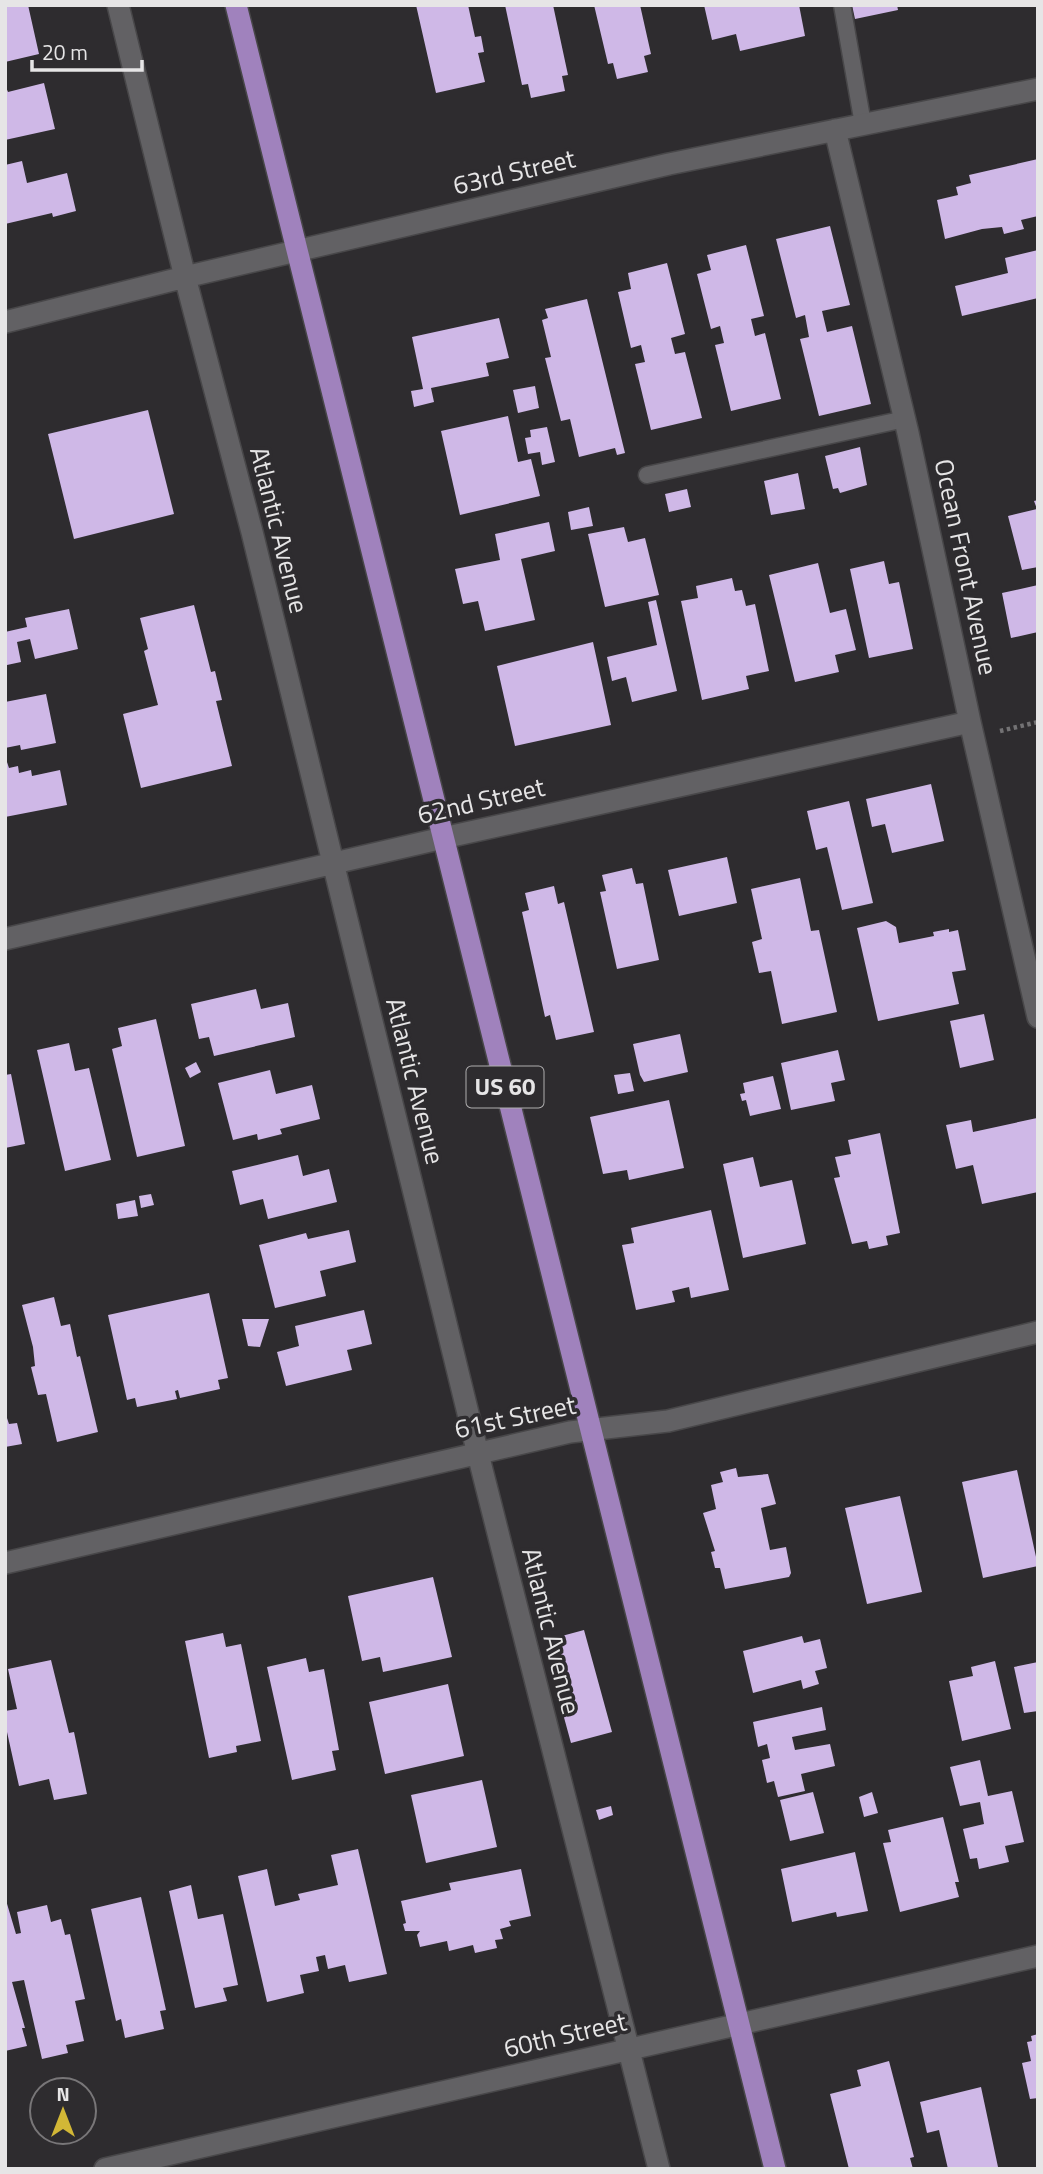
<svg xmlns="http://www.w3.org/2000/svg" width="1043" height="2174" viewBox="0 0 1043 2174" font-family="'Titillium Web',sans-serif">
  <rect width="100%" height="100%" fill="#2e2c2f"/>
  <path fill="#cfb8e7" d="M5,5H28L39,54L5,62Z
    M416,5H468L475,37L481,36L484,52L478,53L485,82L436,93Z
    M505,5H553L568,75L562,76L565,91L531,98L528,84L522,85Z
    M594,5H640L651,54L644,56L648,72L617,79L613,63L608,64Z
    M704,5H799L805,36L740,51L736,34L712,40Z
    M852,5H897L898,10L855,19Z
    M44,83L55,129L5,140V85L8,92Z
    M1038,159V216L1021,220L1024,229L1004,234L1002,227L982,229L945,239L937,200L958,195L956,187L971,183L969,175Z
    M22,161L27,183L67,173L76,211L53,217L52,213L5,224V165Z
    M830,226L850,305L822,311L827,332L852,326L871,404L819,416L800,339L809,337L805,315L796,318L776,239Z
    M746,245L764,316L751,319L755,336L765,333L781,399L731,411L715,345L724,343L720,326L711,329L697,274L711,270L707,255Z
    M1038,250V298L962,316L955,286L1008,273L1005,258Z
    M667,263L685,334L671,338L675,354L685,352L702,418L651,430L635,364L645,362L641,345L631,348L618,292L631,289L628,273Z
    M587,299L625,453L617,455L615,448L579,457L570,419L561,421L545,358L551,357L542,320L548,318L545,309Z
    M499,318L509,358L486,363L489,376L431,388L434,402L414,407L411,391L423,389L412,337Z
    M535,386L539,408L518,413L513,390Z
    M148,410L174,514L74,539L48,434Z
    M508,416L518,462L531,459L540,496L460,515L441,431Z
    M547,427L555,462L542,465L540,452L528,454L525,438L531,437L530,430Z
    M860,447L867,485L840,493L838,488L833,489L825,456Z
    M798,473L805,509L771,515L764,481Z
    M687,489L691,507L669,512L665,494Z
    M1038,500V567L1022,570L1008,516L1037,509L1034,501Z
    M589,507L593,526L571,530L568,512Z
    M549,522L555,551L521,559L535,620L485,631L478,601L463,604L455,569L500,560L495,534Z
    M624,527L628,542L645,538L659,595L605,607L588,534Z
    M884,561L889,584L899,582L913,649L869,658L850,569Z
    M818,563L830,613L846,609L856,650L835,655L839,672L795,682L769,575Z
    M732,578L735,591L742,590L746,606L755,604L769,671L746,676L749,689L702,700L681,601L698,598L696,586Z
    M1038,585V632L1011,638L1002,593Z
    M656,600L677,691L632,702L626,677L612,681L607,657L657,645L648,602Z
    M194,605L211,672L215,671L222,700L216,701L232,766L141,788L123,714L158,705L144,651L148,649L140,618Z
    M69,609L78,649L35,659L30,639L17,642L21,662L7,665L5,632L27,627L25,618Z
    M593,642L611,725L515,746L497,666Z
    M46,694L56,743L21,750L20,745L5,748V702Z
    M5,756L9,768L18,766L19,773L31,770L32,776L60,770L67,805L5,817Z
    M931,784L944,841L892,853L885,824L872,827L866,799Z
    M849,801L873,903L842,910L827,847L816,850L807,811Z
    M727,857L737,903L679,916L668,870Z
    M632,868L636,884L643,883L659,960L617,969L600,892L606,891L602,875Z
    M800,878L811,931L819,930L837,1012L782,1024L771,971L759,973L752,942L762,939L751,889Z
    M554,886L558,904L564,902L594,1032L556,1040L550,1015L545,1017L522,912L529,910L525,893Z
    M886,921L896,927L899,943L934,936L933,932L949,929V932L958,930L966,970L952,972L959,1004L878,1021L857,928Z
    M256,989L261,1009L288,1003L295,1037L214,1056L209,1037L199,1039L191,1004Z
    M984,1014L994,1060L960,1068L950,1021Z
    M156,1019L185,1146L137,1157L112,1049L122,1046L118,1028Z
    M680,1034L688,1072L644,1082L640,1075L633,1044Z
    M69,1043L75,1071L89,1068L111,1160L65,1171L37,1050Z
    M838,1050L845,1080L831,1083L835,1101L791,1110L781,1063Z
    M196,1062L201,1072L190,1078L185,1068Z
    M270,1070L276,1094L312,1085L320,1119L280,1129L282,1134L258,1140L257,1134L233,1140L218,1083Z
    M630,1073L634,1091L618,1094L614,1075Z
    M11,1074L25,1144L5,1148V1075Z
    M773,1076L781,1109L750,1116L746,1100L742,1101L740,1094L745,1093L743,1083Z
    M669,1100L684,1168L629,1180L627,1170L603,1174L590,1117Z
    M1037,1118L1038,1192L982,1204L973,1165L956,1169L946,1125L971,1120L973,1132Z
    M880,1133L900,1233L886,1236L888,1245L869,1249L867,1241L852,1244L834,1178L840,1177L835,1157L851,1154L848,1140Z
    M298,1155L303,1176L329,1169L337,1202L268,1219L263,1199L240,1205L232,1171Z
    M753,1157L760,1187L792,1180L806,1244L743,1258L723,1164Z
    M151,1194L154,1205L141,1208L139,1196Z
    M135,1200L138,1216L118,1219L116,1204Z
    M711,1210L729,1290L691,1298L689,1287L672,1291L675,1302L636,1310L622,1245L634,1243L631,1228Z
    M349,1230L356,1262L320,1271L326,1296L275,1308L259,1245L306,1233L308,1239Z
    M209,1293L228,1378L218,1380L220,1389L180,1398L178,1390L175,1391L177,1399L137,1407L135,1398L127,1400L108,1315Z
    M54,1297L61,1326L70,1324L77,1357L80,1356L98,1432L57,1442L46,1394L38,1395L31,1367L35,1366L33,1347L22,1305Z
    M364,1310L372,1344L347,1350L352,1370L286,1386L277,1352L299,1346L295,1326Z
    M242,1319H269L260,1347L248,1346Z
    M5,1412L9,1424L17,1423L22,1444L5,1447Z
    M736,1468L738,1477L768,1474L776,1504L761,1508L770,1550L786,1547L791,1573L789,1577L725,1589L720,1568H715L711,1552L715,1551L703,1513L716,1509L711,1485L723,1482L720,1472Z
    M1017,1470L1038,1566L983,1578L962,1482Z
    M900,1496L922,1592L867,1604L845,1508Z
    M433,1577L452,1657L383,1672L380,1657L362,1661L348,1596Z
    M584,1630L612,1732L571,1743L554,1681L558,1680L547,1640Z
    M223,1633L226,1647L241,1644L261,1741L236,1746L237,1752L209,1758L185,1641Z
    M802,1636L804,1643L820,1639L827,1668L815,1671L819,1684L803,1689L801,1680L753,1693L743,1651Z
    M306,1658L309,1672L324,1669L339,1750L332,1751L336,1770L292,1780L267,1667Z
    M51,1660L69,1733L74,1732L87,1794L54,1800L49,1779L19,1786L5,1723V1711L17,1709L8,1669Z
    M995,1661L1011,1729L962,1741L949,1681L973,1676L971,1667Z
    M1038,1662V1711L1024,1713L1014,1667Z
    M448,1684L464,1756L385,1774L369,1702Z
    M822,1707L826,1730L792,1737L795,1750L830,1744L835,1766L801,1774L805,1791L778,1797L774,1781L767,1783L762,1760L770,1758L767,1744L758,1747L753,1722Z
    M980,1760L988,1796L1012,1791L1024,1842L1005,1846L1009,1862L979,1869L977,1858L970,1859L963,1829L984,1824L980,1802L960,1806L950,1767Z
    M482,1780L497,1847L426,1863L411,1795Z
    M813,1792L824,1833L790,1841L780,1800Z
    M872,1792L878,1813L864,1817L859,1797Z
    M611,1806L613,1815L599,1820L596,1810Z
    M943,1817L959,1882H955L959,1897L900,1912L883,1843L891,1842L888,1830Z
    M358,1849L387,1974L349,1982L345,1965L328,1969L325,1955L316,1957L319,1971L300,1975L304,1993L267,2002L238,1876L267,1869L275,1906L300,1900L298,1894L338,1885L331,1855Z
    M855,1852L868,1911L837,1917L836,1912L792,1922L781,1869Z
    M521,1869L531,1916L509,1921L511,1926L500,1929L503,1939L495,1940L497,1948L475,1953L473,1945L449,1951L447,1941L420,1947L417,1935L420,1931H405L403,1924L406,1923L401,1901L451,1890L449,1883Z
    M191,1885L198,1919L223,1914L238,1985L223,1988L227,2001L195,2008L169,1891Z
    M5,1897L16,1934L21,1933L17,1912L47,1905L51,1922L61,1919L65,1935L70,1934L85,1999L75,2001L84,2041L66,2045L68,2053L42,2059L24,1980L12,1982L25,2028H22L27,2046L5,2051Z
    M141,1897L166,2010L160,2011L164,2029L125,2038L121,2019L116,2021L91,1909Z
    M1038,2034V2098L1030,2099L1022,2063L1031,2061L1027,2042L1032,2041L1031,2036Z
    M889,2061L914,2157L910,2158L913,2169H849L830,2094L861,2086L857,2070Z
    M981,2087L998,2167L948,2169L939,2130L927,2133L920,2102Z"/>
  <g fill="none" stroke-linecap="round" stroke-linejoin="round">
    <defs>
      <path id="service" d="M842,5L863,124
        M647,475L905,419"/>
      <path id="minor" d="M118,5L185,277L252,532L478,1454L659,2169
        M835,130L908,433L970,722L1038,1017
        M5,322L185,277L669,164L1038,89
        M5,939L443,838L970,722
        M5,1563L570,1432L668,1421L1038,1332
        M105,2169L1038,1956"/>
      <path id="trunk" d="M236,5L775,2169"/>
    </defs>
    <use href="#service" stroke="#484749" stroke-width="19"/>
    <use href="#minor" stroke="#484749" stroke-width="24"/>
    <use href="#trunk" stroke="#484749" stroke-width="24"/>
    <path stroke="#737274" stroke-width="4.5" stroke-dasharray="3.5 3.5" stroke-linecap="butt" d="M1000,731L1038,722"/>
    <use href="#service" stroke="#626164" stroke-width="16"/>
    <use href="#minor" stroke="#626164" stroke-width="21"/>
    <use href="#trunk" stroke="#a082bd" stroke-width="21"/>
  </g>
  <g text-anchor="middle" stroke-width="7" stroke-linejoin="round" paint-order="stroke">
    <rect fill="#2e2c2f" stroke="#afaeaf" stroke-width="2" x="466.5" y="1066.5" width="77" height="41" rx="5"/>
    <g font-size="24" font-weight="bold" fill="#e6e5e6">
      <text x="505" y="1095">US 60</text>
    </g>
    <g font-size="26" fill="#e6e5e6" stroke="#2e2c2f">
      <text transform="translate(514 172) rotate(-13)" y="9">63rd Street</text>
      <text transform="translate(279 530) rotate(76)" y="9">Atlantic Avenue</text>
      <text transform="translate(966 567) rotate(78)" y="9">Ocean Front Avenue</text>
      <text transform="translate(481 801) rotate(-13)" y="9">62nd Street</text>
      <text transform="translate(415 1081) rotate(76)" y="9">Atlantic Avenue</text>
      <text transform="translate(515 1417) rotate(-12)" y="9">61st Street</text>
      <text transform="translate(551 1631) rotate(76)" y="9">Atlantic Avenue</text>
      <text transform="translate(565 2035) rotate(-13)" y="9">60th Street</text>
    </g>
  </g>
  <rect width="1043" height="2174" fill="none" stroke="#e6e5e6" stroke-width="14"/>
  <g transform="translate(63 2111)"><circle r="33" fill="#2e2c2f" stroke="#787678" stroke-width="2"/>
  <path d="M0-5L12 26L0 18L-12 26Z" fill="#d2b736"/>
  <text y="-10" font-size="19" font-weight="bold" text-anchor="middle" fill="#e6e5e6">N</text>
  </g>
  <path d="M32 60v10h110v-10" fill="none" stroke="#e6e5e6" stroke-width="3.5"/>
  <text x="42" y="60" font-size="21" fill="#e6e5e6" stroke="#2e2c2f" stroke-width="5" paint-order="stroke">20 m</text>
</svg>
